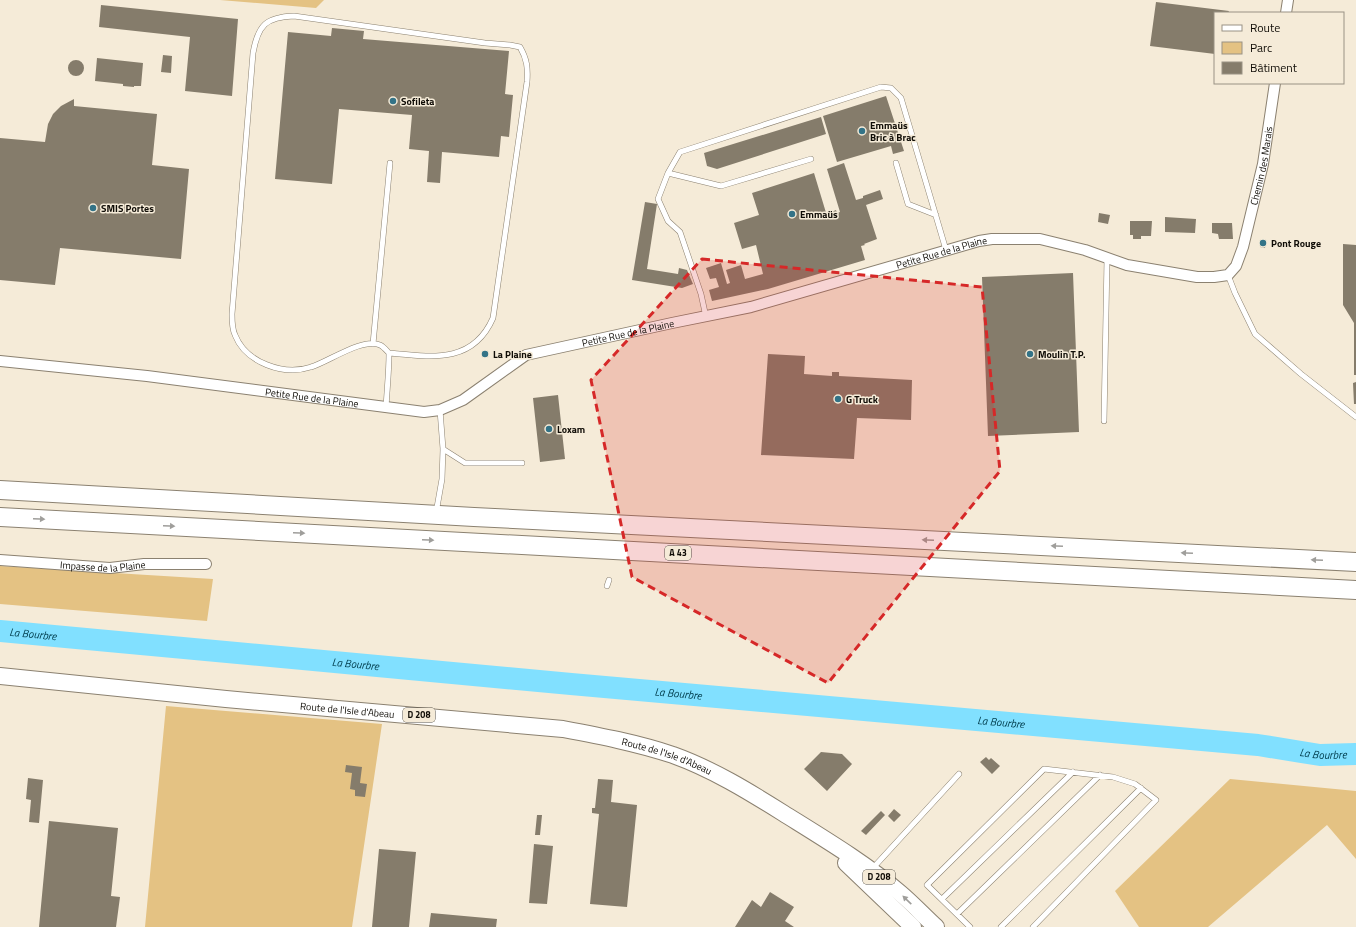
<svg xmlns="http://www.w3.org/2000/svg" width="1356" height="927" viewBox="0 0 1356 927" font-family="'Titillium Web',sans-serif">
  <rect width="100%" height="100%" fill="#f5ebd8"/>
  <path fill="#e4c283" d="M220,0H324L316,8Z
    M0,566L213,579L207,621L0,604Z
    M166,706L382,724L352,927H145Z
    M1230,779L1356,791V859L1327,825L1208,927H1139L1115,891Z"/>
  <g fill="none" stroke-linecap="round" stroke-linejoin="round">
    <path stroke="#81e0ff" stroke-width="22" id="s1" d="M0,631L571,684L1258,745L1320,755L1356,754"/>
  </g>
  <path fill="#857c6b" d="M1156,2L1229,11L1228,13H1215V54L1150,46Z
    M101,5L238,19L232,96L185,91L190,37L99,27Z
    M332,28L364,31L363,39L509,51L505,94L513,95L509,137L501,136L499,157L442,152L440,183L427,182L429,151L409,149L412,115L339,109L332,184L275,179L288,32L331,36Z
    M163,55L172,56L171,73L161,72Z
    M97,58L143,63L141,86H134V87L123,86V84L95,81Z
    M68 68a8 8 0 1 1 16 0a8 8 0 1 1-16 0Z
    M886,96L904,151L893,154L891,146L837,162L823,116Z
    M74,99V106L157,114L152,165L189,169L181,259L60,248L55,285L0,280V138L45,142L48,124L53,114L61,106Z
    M821,117L826,134L717,169L707,166L704,153Z
    M844,163L856,200L863,198V196L880,190L883,199L866,205L877,239L864,244L865,245L861,246L865,260L768,289L712,301L709,290L719,287L716,278L710,279L706,268L721,263L727,284L730,283L726,270L741,265L745,279L763,274L756,245L742,249L734,223L759,215L752,193L814,173L827,216H829V213L836,210L837,213L840,212L827,169Z
    M645,202L657,204L647,269L678,274L679,268L687,270L693,284L682,288L632,280Z
    M1099,213L1110,215L1108,224L1098,222Z
    M1165,217L1196,219L1195,233L1165,232Z
    M1130,221H1152L1151,236H1141V239H1133V235H1130Z
    M1212,223H1232L1233,239H1219L1218,234L1212,233Z
    M1262,239L1266,240L1265,248L1260,247Z
    M1343,244L1356,245V375H1354V323L1343,305Z
    M1073,273L1079,432L988,436L982,277Z
    M487,350L489,353L483,357L481,355Z
    M768,354L805,356L804,374L832,376V372H839V376L912,380L911,420L857,418L854,459L761,455Z
    M1356,382V404H1354L1353,383Z
    M558,395L565,459L540,462L533,398Z
    M821,752L842,754L852,764L827,791L804,769Z
    M986,757L989,760L991,758L1000,766L992,774L980,762Z
    M346,765L362,767L360,783L367,784L365,797L355,796V790L350,789L352,773L345,772Z
    M28,778L43,780L39,823L29,822L31,800L26,799Z
    M598,779L613,780L611,802L637,805L627,907L590,904L599,814L592,813V808H595Z
    M894,809L901,815L894,822L888,816Z
    M881,811L885,815L866,835L861,831Z
    M537,815H542L540,835H535Z
    M49,821L118,828L111,896L120,897L116,927H39Z
    M534,844L553,846L547,904L529,903Z
    M379,849L416,852L409,927H372Z
    M770,892L794,907L785,921L794,927H735L752,900L761,907Z
    M431,913L497,919L496,927H429Z"/>
  <g fill="none" stroke-linecap="round" stroke-linejoin="round">
    <defs>
      <path id="service" d="M896,163L908,204L936,215
        M668,173L721,186L811,159
        M1228,275L1235,293L1255,334L1301,374L1356,417
        M706,317L701,294L680,232L668,221L658,199L668,173L680,152L881,87L891,88L901,98L946,250
        M373,344L390,163
        M386,408C387,389 389,372 389,353C387,351 384,347 380,345C363,337 328,362 311,367C284,376 246,363 235,335C232,329 232,321 232,314L253,53C258,25 266,17 294,16L485,43L510,45L520,47C527,59 528,68 527,82L493,318C473,364 432,357 389,353
        M1104,421L1107,259
        M443,449L465,463H522
        M436,513L442,479L443,449L440,410
        M607,586L609,580
        M873,868L959,774
        M942,899L1073,772
        M957,914L1100,775
        M970,927L927,885L1044,769L1113,777L1135,784L1156,800L1033,927
        M1001,927L1141,788"/>
      <g id="minor">
        <path d="M1286,13L1288,0"/>
        <path id="s2" d="M0,361L147,376L424,412L440,410L463,400L526,355L672,323L751,307L979,241L992,239H1040L1085,250L1127,265L1197,277H1214L1228,275L1236,266L1243,247L1263,164L1275,83"/>
        <path id="s3" d="M0,560L110,568L144,564H206"/>
      </g>
      <g id="primary">
        <path id="s4" d="M0,676L226,699L563,729C600,736 637,743 673,755C712,769 748,791 783,813C823,838 865,863 900,893C913,904 924,916 936,927"/>
        <path d="M846,863L913,927"/>
      </g>
      <path id="motorway" d="M0,490L474,517L1356,562
        M0,517L1356,590"/>
    </defs>
    <use href="#service" stroke="#8b8170" stroke-width="6"/>
    <use href="#minor" stroke="#8b8170" stroke-width="12"/>
    <use href="#primary" stroke="#8b8170" stroke-width="18"/>
    <use href="#motorway" stroke="#8b8170" stroke-width="20"/>
    <use href="#service" stroke="#fff" stroke-width="5"/>
    <use href="#minor" stroke="#fff" stroke-width="10"/>
    <use href="#primary" stroke="#fff" stroke-width="16"/>
    <use href="#motorway" stroke="#fff" stroke-width="18"/>
  </g>
  <defs><path id="oneway-solid" d="M-6-.8H1V-3.2L6.5 0L1 3.2V.8H-6Z"/></defs>
  <g fill="#9f9e9b">
    <use href="#oneway-solid" transform="translate(39 519) rotate(3)"/>
    <use href="#oneway-solid" transform="translate(169 526) rotate(3)"/>
    <use href="#oneway-solid" transform="translate(299 533) rotate(3)"/>
    <use href="#oneway-solid" transform="translate(428 540) rotate(3)"/>
    <use href="#oneway-solid" transform="translate(928 540) rotate(-177)"/>
    <use href="#oneway-solid" transform="translate(1057 546) rotate(-177)"/>
    <use href="#oneway-solid" transform="translate(1187 553) rotate(-177)"/>
    <use href="#oneway-solid" transform="translate(1317 560) rotate(-177)"/>
    <use href="#oneway-solid" transform="translate(907 900) rotate(-136)"/>
  </g>
  <path fill="#d62828" fill-opacity="0.2" stroke="#d62828" stroke-width="3" stroke-dasharray="8 5" stroke-linejoin="round" d="M702,259L982,287L1000,471L828,683L632,577L591,380Z"/>
  <g fill="#337387" stroke="#f5ebd8" stroke-width="1.5">
    <circle cx="393" cy="101" r="4"/>
    <circle cx="862" cy="131" r="4"/>
    <circle cx="93" cy="208" r="4"/>
    <circle cx="792" cy="214" r="4"/>
    <circle cx="1263" cy="243" r="4"/>
    <circle cx="485" cy="354" r="4"/>
    <circle cx="1030" cy="354" r="4"/>
    <circle cx="838" cy="399" r="4"/>
    <circle cx="549" cy="429" r="4"/>
  </g>
  <g text-anchor="middle" stroke-width="3" stroke-linejoin="round" paint-order="stroke">
    <g fill="#f5ebd8" stroke="#544f45" stroke-width="1">
      <rect x="665" y="546" width="26" height="14" rx="3"/>
      <rect x="403" y="708" width="32" height="14" rx="3"/>
      <rect x="863" y="870" width="32" height="14" rx="3"/>
    </g>
    <g font-size="9" font-weight="bold" fill="#0f0c06">
      <text x="678" y="556">A 43</text>
      <text x="419" y="718">D 208</text>
      <text x="879" y="880">D 208</text>
    </g>
    <g font-size="10" font-weight="bold" fill="#0f0c06" stroke="#f5ebd8" text-anchor="start">
      <text x="401" y="105">Sofileta</text>
      <text x="870" y="129">Emmaüs<tspan x="870" dy="12">Bric à Brac</tspan></text>
      <text x="101" y="212">SMIS Portes</text>
      <text x="800" y="218">Emmaüs</text>
      <text x="1271" y="247">Pont Rouge</text>
      <text x="493" y="358">La Plaine</text>
      <text x="1038" y="358">Moulin T.P.</text>
      <text x="846" y="403">G Truck</text>
      <text x="557" y="433">Loxam</text>
    </g>
    <g font-size="10" fill="#0f0c06" stroke="#f5ebd8">
      <text dy="4" stroke="none"><textPath href="#s2" startOffset="1383">Chemin des Marais</textPath></text>
      <text dy="4" stroke="none"><textPath href="#s2" startOffset="974">Petite Rue de la Plaine</textPath></text>
      <text dy="4" stroke="none"><textPath href="#s2" startOffset="650">Petite Rue de la Plaine</textPath></text>
      <text dy="4" stroke="none"><textPath href="#s2" startOffset="314">Petite Rue de la Plaine</textPath></text>
      <text dy="4" stroke="none"><textPath href="#s3" startOffset="103">Impasse de la Plaine</textPath></text>
      <text dy="4" stroke="none"><textPath href="#s4" startOffset="349">Route de l'Isle d'Abeau</textPath></text>
      <text dy="4" stroke="none"><textPath href="#s4" startOffset="673">Route de l'Isle d'Abeau</textPath></text>
    </g>
    <g font-size="11" font-style="italic" fill="#003d4d" stroke="#f5ebd8">
      <text dy="4" stroke="none"><textPath href="#s1" startOffset="33">La Bourbre</textPath></text>
      <text dy="4" stroke="none"><textPath href="#s1" startOffset="357">La Bourbre</textPath></text>
      <text dy="4" stroke="none"><textPath href="#s1" startOffset="681">La Bourbre</textPath></text>
      <text dy="4" stroke="none"><textPath href="#s1" startOffset="1005">La Bourbre</textPath></text>
      <text dy="4" stroke="none"><textPath href="#s1" startOffset="1329">La Bourbre</textPath></text>
    </g>
  </g>
  <rect x="1214" y="12" width="130" height="72" fill="#f5ebd8" stroke="#999284"/>
  <rect x="1222" y="25" width="20" height="6" fill="#ffffff" stroke="#999284"/>
  <text x="1250" y="32" font-size="12" fill="#0f0c06">Route</text>
  <rect x="1222" y="42" width="20" height="12" fill="#e4c283" stroke="#999284"/>
  <text x="1250" y="52" font-size="12" fill="#0f0c06">Parc</text>
  <rect x="1222" y="62" width="20" height="12" fill="#857c6b" stroke="#999284"/>
  <text x="1250" y="72" font-size="12" fill="#0f0c06">Bâtiment</text>
</svg>
